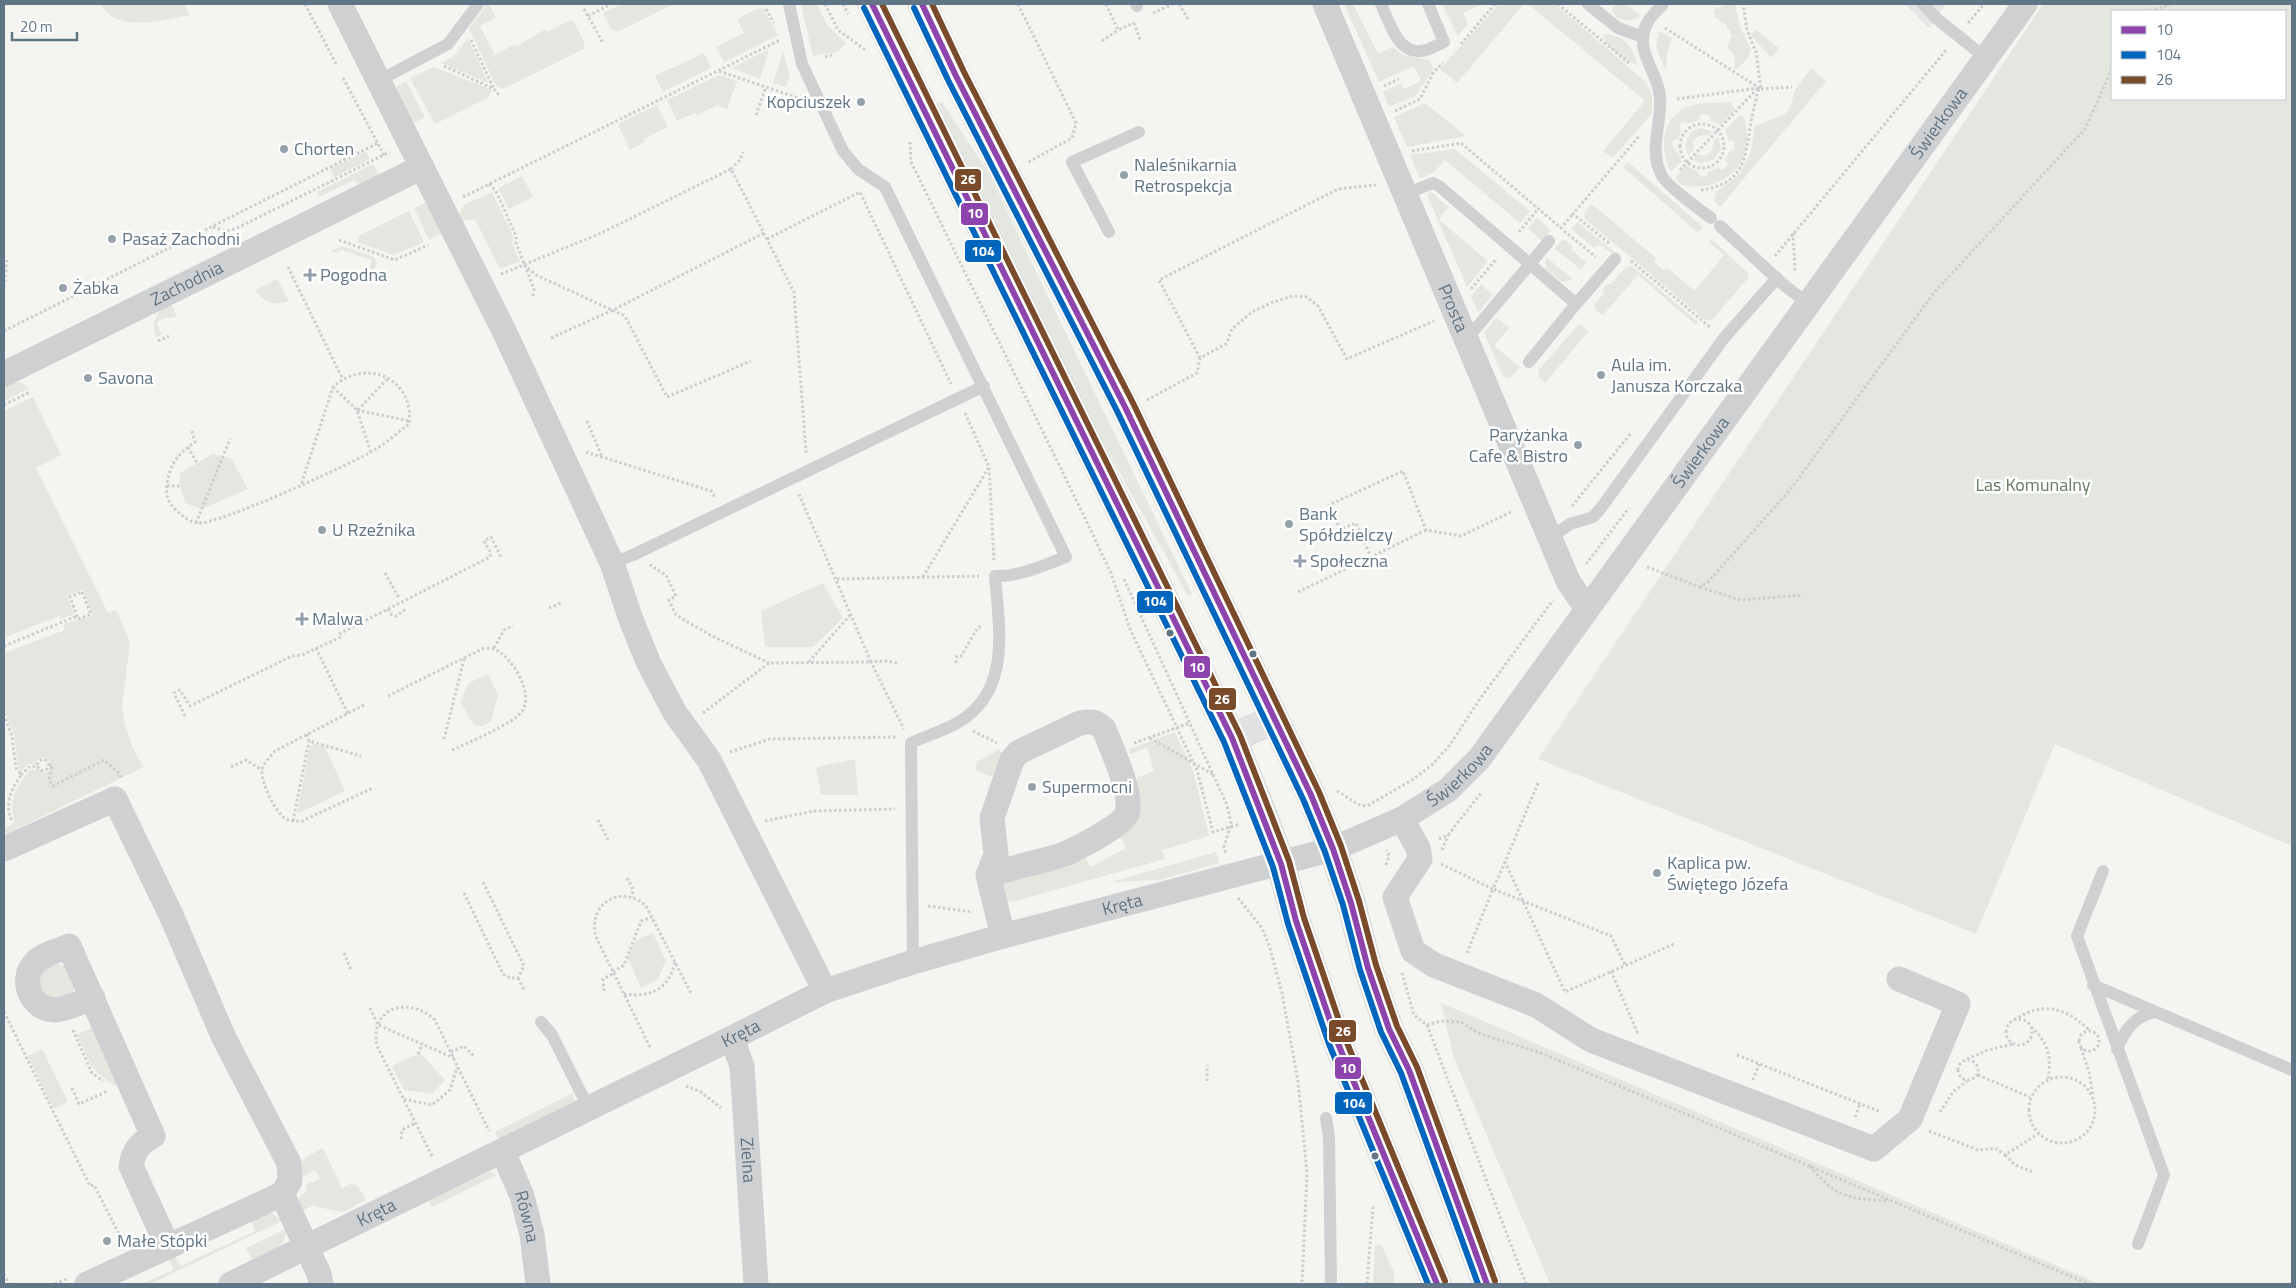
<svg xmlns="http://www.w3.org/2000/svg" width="2296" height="1288" viewBox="0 0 2296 1288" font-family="'Titillium Web',sans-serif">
  <rect width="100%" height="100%" fill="#f4f4f1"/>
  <path fill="#e4e5e4" d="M1905,4H1946L1929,28Z"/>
  <path fill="#e4e7df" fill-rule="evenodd" d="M100,4H184L190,15C163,20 118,34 100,4Z
    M487,4H489L496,17L480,26L495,55L515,44L517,46L546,29L548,32L570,20L573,21L584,41V49L503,89L496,86L469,28Z
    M622,4H674L618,32L611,29L603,13Z
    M801,4H817L827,25L846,43L837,52L813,56Z
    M1344,4H1353L1378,54L1393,47L1403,55L1429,60L1433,69L1415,96L1389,107L1383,92L1401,83L1404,89L1421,81L1414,66L1379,82Z
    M1442,4H1483L1463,13L1468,24L1458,36Z
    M1499,4H1524L1457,83L1440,69Z
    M1528,4H1555L1647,83L1652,96V113L1613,158L1603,151L1645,101Z
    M1614,4H1626L1641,16L1629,21L1617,18L1612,10Z
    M1726,4H1735L1741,29L1751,49L1748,58L1737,69L1734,68C1737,59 1734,53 1727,47L1732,35L1730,33L1731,30L1727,29V25L1719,21V18H1715L1714,10Z
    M2043,4H2292V846L2055,744L1976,934L1538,759ZM2112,11H2285V99H2112Z
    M763,8L778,35L724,62L716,47L744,33L737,19L754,10Z
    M1755,29L1779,48L1771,58L1751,35Z
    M1659,31L1672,38L1667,53L1666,72L1656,47Z
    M1604,34C1625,35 1632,47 1638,65C1626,61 1604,48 1604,34Z
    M468,38L488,83L441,63L453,57Z
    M769,49L760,79L732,68Z
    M783,52L790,77L786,87L773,83Z
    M704,53L711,68L663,92L655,76Z
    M434,67L492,90L489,97L435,124L410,78Z
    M1811,68L1826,81L1720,207L1714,200L1716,192L1740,174L1751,151L1755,126L1785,114L1790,107L1795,90Z
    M719,75L737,81L727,109L717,105L696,116L695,113L677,121L667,100Z
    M406,81L425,117L412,124L393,89Z
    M942,102L988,172L1192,594L1188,596L1094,426L936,103Z
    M1731,102L1735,110L1720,125L1710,120V117L1706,114L1700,115L1699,120L1689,123L1682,122L1679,127L1681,131L1678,139L1673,141L1672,144L1682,161L1671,172C1659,149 1661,117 1689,106C1702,102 1718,103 1731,102Z
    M1425,103L1466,136L1407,147L1394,117Z
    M657,105L668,127L644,139L645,142L630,150L618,124Z
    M1740,115L1744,118C1757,161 1725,194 1682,185L1675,178L1686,166L1698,172L1700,177L1707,176L1708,172L1717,168L1723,170L1728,164L1725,160L1729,152L1735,149L1734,141H1729L1725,130Z
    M1700,128L1713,131L1708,136C1701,134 1697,137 1693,142L1694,149L1688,155C1683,142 1687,133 1700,128Z
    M1718,136L1721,149L1713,160L1700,163L1693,160L1698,154L1705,156C1711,153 1715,148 1713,141Z
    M1455,149L1530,211L1520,223L1445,160L1434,172L1420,179L1410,155Z
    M365,152L368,153L369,160L334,177L330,169Z
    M1628,162L1703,227L1698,233L1623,167Z
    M371,165H374L380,176L361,186L354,180L319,197L317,192Z
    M522,176L533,197L509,209L498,188Z
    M1431,191L1448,207L1439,220L1488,261L1467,287L1427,195Z
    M492,192L513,236L512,243L520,261L500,269L475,219L463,221L458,215L464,205Z
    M427,202L442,233L429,240L414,208Z
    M1592,204L1656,258L1654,262L1664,270L1667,267L1694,291L1724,255L1709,242L1711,239L1748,273V278L1712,320H1705L1585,219L1584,213Z
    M409,211L424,242L394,255L357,242L360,235Z
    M1537,218L1551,230L1542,241L1528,229Z
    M1577,222L1615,252L1613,254L1600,245L1594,248L1571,229Z
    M1565,240L1573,247L1571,250L1586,262L1582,269H1580L1554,248L1561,241Z
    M342,246L374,257L377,263L373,274H367L372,260L342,250L333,253L332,250Z
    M1546,257L1572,278L1571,280L1562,282L1545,268Z
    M1632,266L1698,322L1696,325L1638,275L1603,315L1595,310L1594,305L1604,293L1603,288L1608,284H1611L1626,267Z
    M277,279L289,301C275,306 262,303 256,290Z
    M1481,284L1493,295L1478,312L1471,296Z
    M171,304L177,317L165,318L156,322L162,335L156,337C151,321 156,311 171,304Z
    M1498,319L1509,328L1494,346L1520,367L1510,378L1505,377L1502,374L1484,333L1494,320Z
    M1580,325L1589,331L1545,383L1539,377L1538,371L1577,326Z
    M15,382L22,383L29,388L4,401V386Z
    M33,397L61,455L36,468L108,613L116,610L130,642L122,708L125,725L135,753L144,767L4,835V829L15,822C6,801 18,786 30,770L37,769L46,773L50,770V760L42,757L38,759L35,764H27L21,772L18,767L14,734L4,710V653L65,630L63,624L93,615L83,590L67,596L74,614L61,619L59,616L4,638V411Z
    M212,454L231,458L248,489L202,509L185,503L180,486V473Z
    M823,583L843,618L813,647H765L761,611Z
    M488,674L498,695L491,722L481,726L474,725L460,702L469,683Z
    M1175,732L1193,770L1209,836L1162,850L1165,859L1015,901L1005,902L1002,884L1078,857L1085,858L1091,867L1126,848L1120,837L1133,782L1138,777L1154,771L1147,748L1130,754L1129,749Z
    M314,744L325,747L345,791L297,814L310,746Z
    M999,749L1004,757L995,775L989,776L975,770L977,762Z
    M855,759L858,795H821L816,767Z
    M1216,852L1219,863L1160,880L1111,882Z
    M653,933L666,960L658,979L641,988L628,959L635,941Z
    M54,963L67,967L76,983L71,995L47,1000L37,979L39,973Z
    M1441,1003L2100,1284H1550L1454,1058Z
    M96,1026L121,1089C91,1073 90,1063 77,1034Z
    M42,1049L68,1102L54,1109L28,1056Z
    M420,1053L445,1080L432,1094L404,1090L392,1066Z
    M573,1093L575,1102L499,1140L495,1132Z
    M323,1148L342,1188L351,1184L357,1185L366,1200L343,1212L312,1206L300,1212L299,1198L307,1189L305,1185L320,1179L315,1170L300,1179C299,1157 305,1158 323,1148Z
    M490,1172L497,1175L432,1207L429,1202L431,1199Z
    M266,1212L272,1213L282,1221L150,1284H142L173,1270L168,1256L174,1255L181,1266L255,1231L251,1221Z
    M286,1229C287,1249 267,1253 252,1260L246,1248Z
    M1381,1244L1393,1270L1395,1284H1373L1375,1245Z"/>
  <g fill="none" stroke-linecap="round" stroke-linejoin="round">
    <defs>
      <path id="secondary" d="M872,4L1232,738L1263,815L1281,864L1296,921L1337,1041L1437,1284
        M922,4L956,76L1125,407L1311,795L1333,849L1351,903L1368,968L1389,1029L1409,1070L1487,1284
        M1232,738L1273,720"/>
    </defs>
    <use href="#secondary" stroke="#cfd1d1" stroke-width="29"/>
    <path stroke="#cccdcd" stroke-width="3" stroke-dasharray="2.5 2.5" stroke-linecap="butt" d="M305,4L336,64
      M825,4L838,30L867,51
      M843,4L848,14
      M1018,4L1076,123L1072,138L1027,163
      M1106,4L1118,30L1134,23
      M1179,4L1188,19
      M1558,4L1630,64
      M584,9L603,43
      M766,9L774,23
      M2150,11L2173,4
      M1153,13L1173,4
      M588,16L611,4
      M1134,23L1141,42
      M1968,23L1984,4
      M1665,28L1761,89L1756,52L1747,30L1743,4
      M471,40L494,89
      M1102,41L1118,30
      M1461,44L1495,4
      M825,57L832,55
      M444,66L494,89L499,95
      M719,71L798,98
      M343,78L384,155
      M1384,86L1399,79
      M1761,89L1792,87
      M1677,99L1759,88
      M1395,111L1420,99L1433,73L1443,63
      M756,115L766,87
      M1680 146a22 22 0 1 1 44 0a22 22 0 1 1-44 0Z
      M910,142L911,162L1083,514L1111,573L1130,629L1197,770L1213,832L1240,824
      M1412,151L1461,143L1561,228L1573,214
      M731,169L740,160L743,152
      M1680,170L1758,88
      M489,184L496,191L516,236V243L534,289L533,296
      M1701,190C1745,184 1745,158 1751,122C1753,111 1756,99 1759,88
      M463,197L780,40
      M213,227L226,231L235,229L390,152
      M1564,231L1596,257
      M1519,232L1538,209
      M1793,233L1795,271
      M767,239L860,192L951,384
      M339,240L395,260L428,245
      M1609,243L1573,214L1640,135
      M1775,256L1947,49
      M1631,261L1711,328
      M524,265L536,275L625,316L667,397L751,361
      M288,267L342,378
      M501,274L599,234L731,169L794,292L806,453
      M4,287L7,260
      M1471,289L1497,258
      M4,331L378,143
      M551,338L613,310L764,233
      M158,341L169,336
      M1200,358L1159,280L1338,189L1376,185
      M333,387L357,410L371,453
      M1147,400L1197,373L1200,358L1226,344L1232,329L1252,312L1273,302L1293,296L1307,297L1318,306L1347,359L1434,321
      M4,405L30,392
      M357,410L410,421
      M358,410L389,377
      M965,413L989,467L994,561
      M587,421L602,457
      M192,431L195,442C178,454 170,463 167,484C165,495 169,504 177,511C182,516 190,522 197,523C216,526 346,466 369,453C383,446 396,434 409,424C415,378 365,357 333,387L301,485
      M188,447L197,463
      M586,452L711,491L715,498
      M167,486H180
      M1572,506L1631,433
      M196,523L230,439
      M1426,530L1371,557L1356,523L1340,529L1329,505L1403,471L1426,530L1461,536L1513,511
      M651,564V566L666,575L676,596L669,600L676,615L710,635L769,663
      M1586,564L1629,508
      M1647,567L1700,587L1709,581L1790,490L1933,294L2085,129L2112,69
      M385,573L399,598
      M923,577L989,467
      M837,579L979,576
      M1124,579L1227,805L1231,823L1224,847L1226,854
      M1700,587L1741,600L1803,595
      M82,592L91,614L78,619L70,597Z
      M1298,592L1371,557
      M549,608L561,603
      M388,609L392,615L396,616L406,609
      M339,634L490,557L491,553L484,541L491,537L502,559
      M4,646L77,616
      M316,648L348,714
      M494,648L504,630L513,626
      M809,662L850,615
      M897,663L887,661L871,662L904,729
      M956,663L957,656H961L978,627H983
      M388,696L484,648C499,648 505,655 514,667C522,679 530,696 523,710C516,723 465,744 450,751
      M364,705L275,751C270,757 263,763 262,771C261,782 276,814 286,819C292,822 296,821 302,821L373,788
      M703,713L769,663L871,662L799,494
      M4,714L12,736L16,768L21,775C11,790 4,804 12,821
      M185,716L174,693L180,690L190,706L292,656L302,655L341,637
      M973,731L997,743
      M307,734L309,741L361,756
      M1150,738L1214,775
      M444,739L464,659
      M1134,743L1190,723
      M730,752L770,739L896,737
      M37.5 765a5.5 5.5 0 1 1 11 0a5.5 5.5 0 1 1-11 0Z
      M49,765H52L49,780L53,786L104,760L119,773L121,778
      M231,767L246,760L262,770
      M21,775L29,767L38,766
      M1538,783L1505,862L1565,992L1674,944
      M1337,791C1348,796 1353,805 1367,806L1412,780L1433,764L1449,746L1482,696L1553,600
      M598,820L608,840
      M293,821L309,741
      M765,821L814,811L895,809
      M1439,839L1448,835L1481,793
      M1442,850L1448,835
      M1441,864L1493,889L1505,862
      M1386,865L1389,856L1387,850
      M627,878L633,889L632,897
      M464,893L503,974L510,978H518L524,966L483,882
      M1238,898L1262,928L1269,945L1282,993L1298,1081L1307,1173L1302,1284
      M928,906L973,912
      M344,953L351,970
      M1467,953L1493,889L1611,936L1625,965
      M1611,971L1638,1034
      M613,972L624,965L641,921L652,917
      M1402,973L1414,1015L1427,1025L1526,1284
      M518,978L524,990
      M604,991L603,979L614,973
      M624,994C651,998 669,989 675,962
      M370,1008L378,1025L454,1058
      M4,1012L90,1186L94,1185L123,1242
      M2006 1032a13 13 0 1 1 26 0a13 13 0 1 1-26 0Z
      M2014,1020C2043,1001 2065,1007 2089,1030
      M1427,1025L1441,1021L1461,1022L1478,1033L1541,1053L2089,1284
      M2031,1027C2048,1042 2052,1057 2048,1079
      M73,1030L92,1073L103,1081
      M2079 1041a10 10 0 1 1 20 0a10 10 0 1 1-20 0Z
      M650,1047L596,937C587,904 621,883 646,906L691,993
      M2081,1048L2089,1072L2093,1095
      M451,1052L464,1046L475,1057
      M418,1054L422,1044
      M1737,1055L1881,1112
      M1967,1059L1988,1050L2013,1044
      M1958 1070a10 10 0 1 1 20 0a10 10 0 1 1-20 0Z
      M1978,1075L2030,1097
      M2029 1110a33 33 0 1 1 66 0a33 33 0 1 1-66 0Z
      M1753,1080L1759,1064
      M1207,1081V1065
      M686,1086L701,1092L721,1108
      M72,1088L79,1104L108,1091
      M404,1099L432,1105L450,1090L457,1067
      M1940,1112L1953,1092L1967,1081
      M1855,1117L1860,1104
      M1929,1131L1978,1150L1995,1148L2005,1155L2038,1134
      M401,1139L402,1130L415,1123
      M2005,1155L2015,1165L2033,1172
      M432,1156L377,1046C369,1006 410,996 435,1020L489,1131
      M1810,1166C1837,1199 1848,1198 1889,1201
      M4,1274L9,1284
      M55,1284L66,1279
      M1367,1284L1373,1206"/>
    <path stroke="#cfd0d1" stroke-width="12" d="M789,4L802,64L843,151L858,169L885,187L1066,557C1043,565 1020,577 995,576C999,628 1012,692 957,723C943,731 926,736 911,743L913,962
      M1136,4L1137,6
      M1381,4C1389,21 1398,55 1422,51C1429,50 1437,45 1444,42L1428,4
      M1588,4L1618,28L1643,37
      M1663,4C1656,12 1646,20 1644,32C1638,55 1659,75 1660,97C1662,124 1648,150 1662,176C1668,187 1699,209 1711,218
      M1923,4L1936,18L1987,59
      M378,81L448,44L478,4
      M1405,194L1433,183L1439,186L1530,264L1549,241
      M1720,226L1784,285L1807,303
      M1109,232L1072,162L1139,132
      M1466,340L1530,264L1576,304L1615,259
      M1529,362L1576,304
      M1550,538L1570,524L1593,517L1601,508L1724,338L1777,278
      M612,563L633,555L984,386
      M2103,871L2077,936L2164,1175L2138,1244
      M2093,985L2292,1070
      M541,1022L552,1035L589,1109
      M2117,1049C2125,1030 2134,1016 2155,1012
      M1326,1118L1329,1137L1331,1284"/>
    <g stroke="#cfd0d1" stroke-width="25">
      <path d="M340,4L505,333L573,479L612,563L630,617L649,664L675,713L709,760L825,991"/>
      <path id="s1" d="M1325,4L1568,581L1587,609"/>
      <path id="s2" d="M4,374L422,167"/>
      <path d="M1402,819L1418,848L1420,859L1395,897L1413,951L1434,965L1536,1005L1591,1040L1874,1149L1910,1119L1958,1004L1899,979"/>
      <path d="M4,849L115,799L171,915L224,1038L289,1163L290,1181L282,1194L87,1284"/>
      <path d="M988,875C1011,868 1035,863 1059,856C1071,852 1124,825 1127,814C1133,793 1112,750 1104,729C1096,721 1091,721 1080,723L1019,752L1012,760L992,818L996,855L988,875L1003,936"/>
      <path d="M93,998C81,1002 67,1009 55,1010C32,1010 19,981 34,964C42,954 57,951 69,946L153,1136C139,1144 134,1150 131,1166L168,1247"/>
      <path id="s3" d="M732,1038L742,1066L756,1284"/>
      <path id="s4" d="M503,1152L522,1196L532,1235L538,1284"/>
      <path d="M282,1194L319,1274L321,1284"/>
      <path id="s5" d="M231,1284L732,1038L825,991L913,962L1003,936L1333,849L1402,819L1448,790L1479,759L2025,4"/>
    </g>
    <use href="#secondary" stroke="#e1e2e3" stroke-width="28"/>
    <defs>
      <path id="bus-1" d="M872,4L1232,738L1281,864L1296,921L1337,1041L1437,1284
        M922,4L956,76L1125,407L1311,795L1333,849L1351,903L1368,968L1389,1029L1409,1070L1487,1284"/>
      <path id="bus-2" d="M864,8L1224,742L1273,867L1288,924L1329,1044L1428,1284
        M914,8L948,80L1117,411L1303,799L1325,852L1343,905L1360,970L1381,1032L1401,1073L1478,1284"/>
      <path id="bus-3" d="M882,4L1240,735L1289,861L1304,918L1345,1038L1445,1281
        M932,4L964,72L1133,403L1319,792L1341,846L1359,901L1376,965L1397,1026L1417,1067L1495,1281"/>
    </defs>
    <use href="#bus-1" stroke="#fff" stroke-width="10"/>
    <use href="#bus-2" stroke="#fff" stroke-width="10"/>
    <use href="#bus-3" stroke="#fff" stroke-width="10"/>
    <use href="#bus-1" stroke="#8e44ad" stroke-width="6"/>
    <use href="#bus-2" stroke="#0065bd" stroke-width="6"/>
    <use href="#bus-3" stroke="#7a4b2a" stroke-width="6"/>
  </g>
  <g fill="#94a1ab" stroke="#fff" stroke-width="2">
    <circle cx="861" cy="102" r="5"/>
    <circle cx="284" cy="149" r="5"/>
    <circle cx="1124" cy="175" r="5"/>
    <circle cx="112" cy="239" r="5"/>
    <path d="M307.5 267.5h5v5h5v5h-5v5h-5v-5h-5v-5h5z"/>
    <circle cx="63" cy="288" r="5"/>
    <circle cx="1601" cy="375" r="5"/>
    <circle cx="88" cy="378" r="5"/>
    <circle cx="1578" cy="445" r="5"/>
    <circle cx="1289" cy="524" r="5"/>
    <circle cx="322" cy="530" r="5"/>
    <path d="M1297.5 553.5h5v5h5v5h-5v5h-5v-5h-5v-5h5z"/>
    <path d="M299.5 611.5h5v5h5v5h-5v5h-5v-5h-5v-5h5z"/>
    <circle cx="1032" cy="787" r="5"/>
    <circle cx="1657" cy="873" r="5"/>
    <circle cx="107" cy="1241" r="5"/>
  </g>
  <g fill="#617585" stroke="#fff" stroke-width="2">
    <circle cx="1170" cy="633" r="4.5"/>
    <circle cx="1253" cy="654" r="4.5"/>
    <circle cx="1375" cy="1156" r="4.5"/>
  </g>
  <g text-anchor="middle" stroke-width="5" stroke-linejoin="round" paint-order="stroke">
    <g font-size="18" fill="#617585" stroke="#fff" text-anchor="start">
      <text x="851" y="108" text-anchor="end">Kopciuszek</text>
      <text x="294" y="155">Chorten</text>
      <text x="1134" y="171">Naleśnikarnia<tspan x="1134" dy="21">Retrospekcja</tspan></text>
      <text x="122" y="245">Pasaż Zachodni</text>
      <text x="320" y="281">Pogodna</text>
      <text x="73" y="294">Żabka</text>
      <text x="1611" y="371">Aula im.<tspan x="1611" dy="21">Janusza Korczaka</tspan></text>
      <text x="98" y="384">Savona</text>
      <text x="1568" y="441" text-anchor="end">Paryżanka<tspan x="1568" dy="21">Cafe &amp; Bistro</tspan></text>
      <text x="1299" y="520">Bank<tspan x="1299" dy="21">Spółdzielczy</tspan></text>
      <text x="332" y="536">U Rzeźnika</text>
      <text x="1310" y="567">Społeczna</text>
      <text x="312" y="625">Malwa</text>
      <text x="1042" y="793">Supermocni</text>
      <text x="1667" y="869">Kaplica pw.<tspan x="1667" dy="21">Świętego Józefa</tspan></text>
      <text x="117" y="1247">Małe Stópki</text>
    </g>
    <g font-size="18" fill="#617585" stroke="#fff">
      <text dy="6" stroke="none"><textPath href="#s5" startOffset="2148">Świerkowa</textPath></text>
      <text dy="6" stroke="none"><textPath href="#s2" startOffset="204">Zachodnia</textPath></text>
      <text dy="6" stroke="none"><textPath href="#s1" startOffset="330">Prosta</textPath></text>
      <text dy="6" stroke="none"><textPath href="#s5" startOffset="1742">Świerkowa</textPath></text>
      <text dy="6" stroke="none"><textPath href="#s5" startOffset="1338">Świerkowa</textPath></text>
      <text dy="6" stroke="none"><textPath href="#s5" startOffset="972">Kręta</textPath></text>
      <text dy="6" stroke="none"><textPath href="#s5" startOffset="568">Kręta</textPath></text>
      <text dy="6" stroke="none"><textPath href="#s3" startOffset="124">Zielna</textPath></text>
      <text dy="6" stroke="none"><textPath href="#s5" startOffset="162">Kręta</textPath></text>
      <text dy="6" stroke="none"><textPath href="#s4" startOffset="69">Równa</textPath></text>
    </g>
    <g font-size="18" fill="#667b60" stroke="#fff">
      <text x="2033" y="491">Las Komunalny</text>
    </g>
  </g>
  <g stroke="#fff" stroke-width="2">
    <rect x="954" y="168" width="28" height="24" rx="5" fill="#7a4b2a"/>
    <rect x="960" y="202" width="29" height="24" rx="5" fill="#8e44ad"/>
    <rect x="964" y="239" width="38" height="24" rx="5" fill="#0065bd"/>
    <rect x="1136" y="590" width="38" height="24" rx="5" fill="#0065bd"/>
    <rect x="1183" y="655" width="28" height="24" rx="5" fill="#8e44ad"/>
    <rect x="1208" y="687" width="29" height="24" rx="5" fill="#7a4b2a"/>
    <rect x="1328" y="1019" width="29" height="24" rx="5" fill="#7a4b2a"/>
    <rect x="1334" y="1056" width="28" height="24" rx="5" fill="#8e44ad"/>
    <rect x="1334" y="1091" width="39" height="24" rx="5" fill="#0065bd"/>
  </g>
  <g font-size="14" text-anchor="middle" font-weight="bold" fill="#fff">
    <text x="968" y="184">26</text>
    <text x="975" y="218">10</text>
    <text x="983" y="256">104</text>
    <text x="1155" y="606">104</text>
    <text x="1197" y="672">10</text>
    <text x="1222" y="704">26</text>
    <text x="1343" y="1036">26</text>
    <text x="1348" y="1073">10</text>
    <text x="1354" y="1108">104</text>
  </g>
  <rect width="2296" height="1288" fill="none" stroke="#617585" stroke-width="10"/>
  <rect x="2111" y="10" width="175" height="90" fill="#ffffff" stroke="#c0c8ce"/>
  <rect x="2121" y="26" width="25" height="8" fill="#8e44ad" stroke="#c0c8ce"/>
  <text x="2156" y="35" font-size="15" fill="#617585">10</text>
  <rect x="2121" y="51" width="25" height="8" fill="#0065bd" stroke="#c0c8ce"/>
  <text x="2156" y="60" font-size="15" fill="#617585">104</text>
  <rect x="2121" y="76" width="25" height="8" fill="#7a4b2a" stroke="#c0c8ce"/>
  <text x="2156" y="85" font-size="15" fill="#617585">26</text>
  <path d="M12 32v8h65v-8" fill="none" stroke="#617585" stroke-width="2.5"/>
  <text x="20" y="32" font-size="15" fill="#617585" stroke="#ffffff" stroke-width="4" paint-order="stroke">20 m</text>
</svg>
